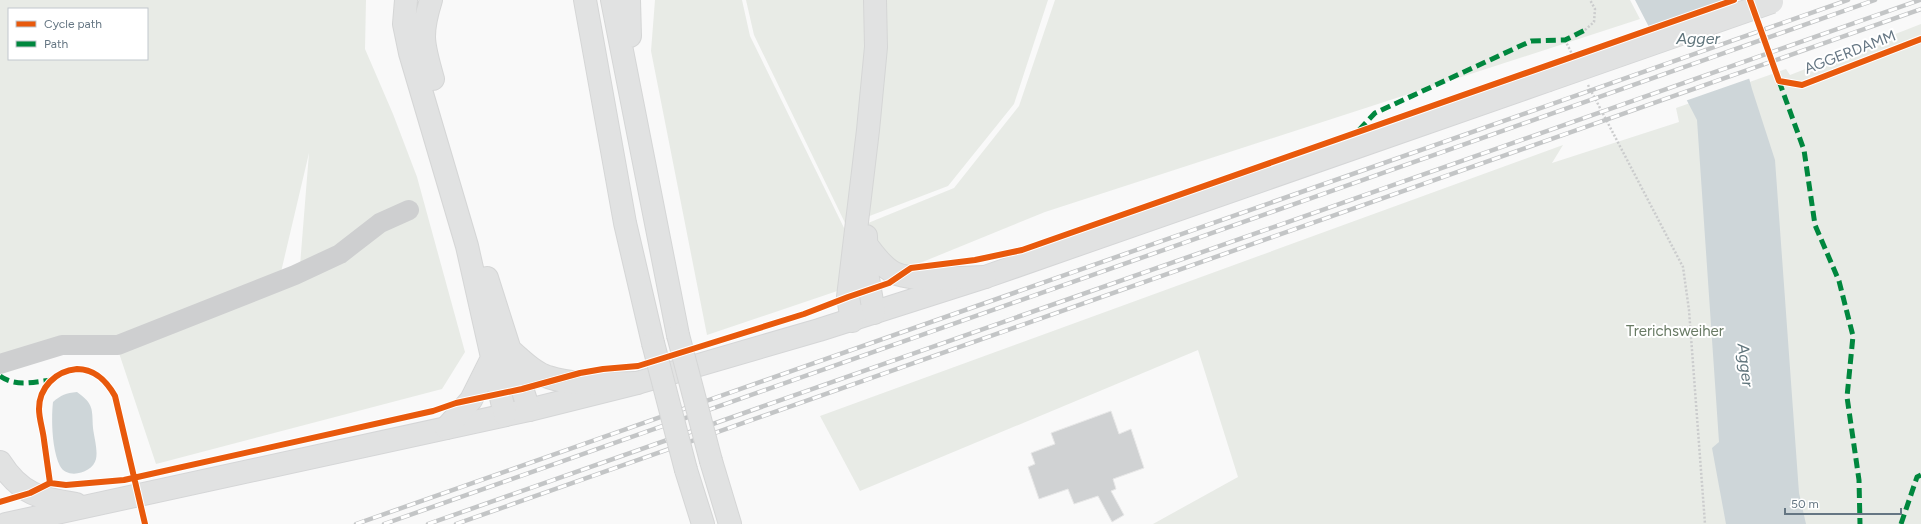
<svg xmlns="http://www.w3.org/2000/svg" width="1921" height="524" viewBox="0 0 1921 524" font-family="Figtree,sans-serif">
  <rect width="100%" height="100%" fill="#f9f9f9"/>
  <path fill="#e8ebe6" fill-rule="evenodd" d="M0,0H366L365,49L393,114L417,177L465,352L442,389L156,464L118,350L299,278L309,153L281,272L118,337L0,373ZM9,9H147V59H9Z
    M655,0H742L750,36L846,232L954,188L1019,106L1055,0H1630L1640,19L1045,212L920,263L707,335L651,51Z
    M746,0H1048L1014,104L948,186L846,225L754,35Z
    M1921,24V524H1153L1238,477L1198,350L860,491L820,416L1563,145L1552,163L1679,122L1676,108L1786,69L1790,75Z"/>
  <path fill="#ced6d9" d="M1635,0H1728L1752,89L1775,160L1799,493L1806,524H1726L1712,448L1719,442L1697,120Z
    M77,392C94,404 92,409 93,428C94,437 98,450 96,459C93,473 67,480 60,466C52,450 51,420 53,402C61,395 66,393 77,392Z"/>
  <path fill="#f9f9f9" d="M1727,0H1730L1751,78L1685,101L1647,28Z"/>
  <path fill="#d0d2d3" stroke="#e8e8e8" d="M1111,411L1119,434L1131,429L1144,468L1113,479L1116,489L1111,491L1124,515L1112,522L1098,496L1074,504L1068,489L1039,499L1028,467L1035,464L1031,453L1055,444L1051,433Z"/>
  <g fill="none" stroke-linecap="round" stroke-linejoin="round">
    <defs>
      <path id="major" d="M0,462C21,495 40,498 76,504
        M6,524L529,410L637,383L819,330L985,277L1546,81"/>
      <path id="highway" d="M406,0L404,24L410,53L467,246L505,415
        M431,0C420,35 423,44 433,79
        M585,0L625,223L653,343
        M612,0L678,335
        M629,0L630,36
        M866,236L867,272L874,313
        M866,244C873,253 880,264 891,271C908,283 962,277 985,277
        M487,278L529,410
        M852,321L848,297L868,130L876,47L875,0
        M510,350C521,359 533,373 548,377C575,386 608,383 637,383
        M446,428L471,400L492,358
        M711,461L730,524
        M686,470L703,524"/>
    </defs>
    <use href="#major" stroke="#d5d6d7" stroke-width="24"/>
    <use href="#highway" stroke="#d5d6d6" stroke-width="24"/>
    <path stroke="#cbcccd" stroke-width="2.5" stroke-dasharray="2 2" stroke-linecap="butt" d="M1585,30L1594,22L1595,9L1590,0
      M1565,40L1572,54
      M1588,85L1683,267L1689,310L1705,524"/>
    <path stroke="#cecfd0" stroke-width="20" d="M0,364L62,345H118L295,275L340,254L380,223L409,210"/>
    <use href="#major" stroke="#e1e2e2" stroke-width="22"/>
    <use href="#highway" stroke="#e1e2e2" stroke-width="22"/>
    <defs>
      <path id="rail" d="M356,524L1848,0
        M384,524L1875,0
        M428,524L1920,0
        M456,524L1921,9"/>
    </defs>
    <use href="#rail" stroke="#c3c5c6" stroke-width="4.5"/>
    <use href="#rail" stroke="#fff" stroke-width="3" stroke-dasharray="9" stroke-linecap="butt"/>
    <defs>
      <path id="major-bridge" d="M1546,81L1772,2"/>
      <path id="highway-bridge" d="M678,335L711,461
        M653,343L686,470"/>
    </defs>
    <use href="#major-bridge" stroke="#d5d6d7" stroke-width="24" stroke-linecap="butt"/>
    <use href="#highway-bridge" stroke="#d5d6d6" stroke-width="24" stroke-linecap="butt"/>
    <use href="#major-bridge" stroke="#e1e2e2" stroke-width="22"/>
    <use href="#highway-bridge" stroke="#e1e2e2" stroke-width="22"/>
    <path stroke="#00873e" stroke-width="5" stroke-dasharray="10 5" stroke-linecap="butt" d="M1779,81L1804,150L1815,225L1839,281L1853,336L1847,397L1859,480L1860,524
      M1359,130L1375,113L1531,41L1565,40L1585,30
      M0,376C15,387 34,382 51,380
      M1901,524L1917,477L1921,475"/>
    <defs>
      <path id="cycleway" d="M1750,0L1779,81L1802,85L1921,39
        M50,483C48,468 46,454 44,440C43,430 39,419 39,409C39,388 55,371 77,369C96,369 107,382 115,396L145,524
        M0,502L30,493L50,483L66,485L124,480L433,411L456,403L522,389L580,373L603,369L638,366L804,314L848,297L889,283L911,268L975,260L1022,250L1734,0"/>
    </defs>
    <use href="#cycleway" stroke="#fff" stroke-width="8"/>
    <use href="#cycleway" stroke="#e8590c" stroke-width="6"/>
  </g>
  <g text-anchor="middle" stroke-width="4" stroke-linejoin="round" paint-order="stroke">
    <g font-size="15" fill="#657683" stroke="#fff">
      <text transform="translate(1850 52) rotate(-21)" y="5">AGGERDAMM</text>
    </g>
    <g font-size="15" fill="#687a64" stroke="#fff">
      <text x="1675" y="336">Trerichsweiher</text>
    </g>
    <g font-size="16" font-style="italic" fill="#60757c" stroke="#fff">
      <text x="1698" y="44">Agger</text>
      <text transform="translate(1746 365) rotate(83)" y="6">Agger</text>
    </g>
  </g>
  <rect x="8" y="8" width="140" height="52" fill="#ffffff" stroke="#c1c8cd"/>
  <rect x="16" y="21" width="20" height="6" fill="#e8590c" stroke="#c1c8cd"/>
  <text x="44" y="28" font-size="12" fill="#657683">Cycle path</text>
  <rect x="16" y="41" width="20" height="6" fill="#00873e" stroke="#c1c8cd"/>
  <text x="44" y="48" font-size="12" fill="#657683">Path</text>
  <path d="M1785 508v6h116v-6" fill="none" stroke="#657683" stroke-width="2"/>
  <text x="1791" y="508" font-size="12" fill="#657683" stroke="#ffffff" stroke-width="3" paint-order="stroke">50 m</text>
</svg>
